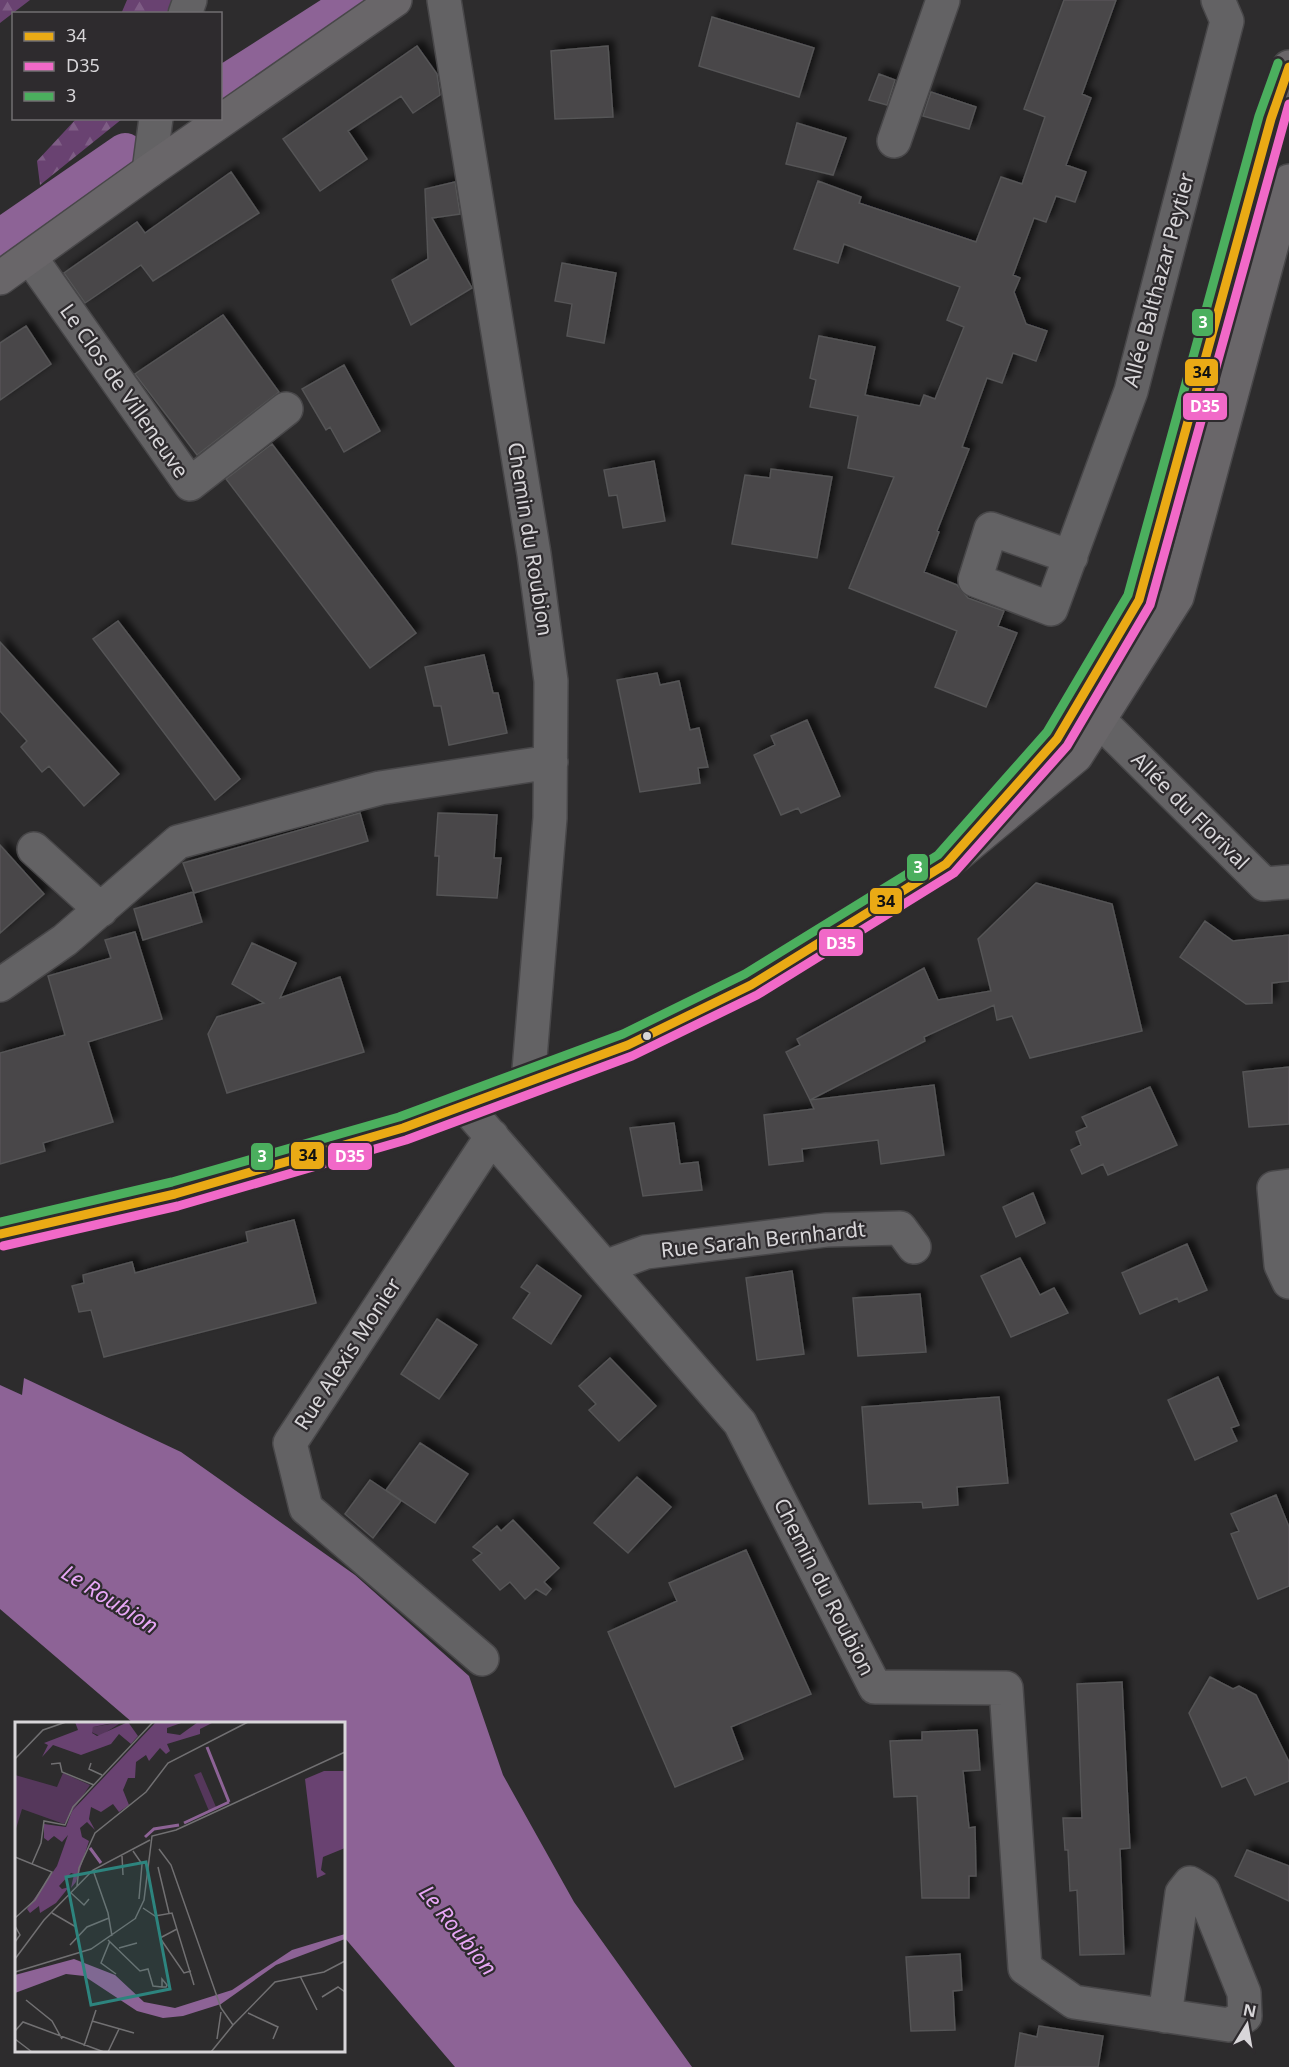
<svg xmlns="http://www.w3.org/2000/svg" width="1289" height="2067" viewBox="0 0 1289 2067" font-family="'Noto Sans',sans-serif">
  <defs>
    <pattern id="forest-firs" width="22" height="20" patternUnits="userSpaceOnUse" patternTransform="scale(1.5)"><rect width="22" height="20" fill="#694271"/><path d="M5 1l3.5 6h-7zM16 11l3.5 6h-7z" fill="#7e5d85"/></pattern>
    <filter id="shadow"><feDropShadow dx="5.5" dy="-5.5" stdDeviation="3" flood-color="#0009"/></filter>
  </defs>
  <rect width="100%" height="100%" fill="#2d2c2d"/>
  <path fill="url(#forest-firs)" d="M0,0H30L0,23Z
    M127,0H173L168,13L121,14Z
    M76,119H122L40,185L37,161Z"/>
  <path fill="#8d6396" d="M24,1378L181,1452L355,1575L469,1676L503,1775L574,1902L692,2067H455L344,1937V1724L133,1723L0,1609V1385L22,1395Z"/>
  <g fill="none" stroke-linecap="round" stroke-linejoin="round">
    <path stroke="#8d6396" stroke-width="38" d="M220,87L356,0
      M0,238L125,152"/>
  </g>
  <path fill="#484748" stroke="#555456" stroke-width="1.5" filter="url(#shadow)" d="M1064,0H1116L1082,94L1091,98L1066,165L1086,172L1075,202L1056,196L1046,222L1034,218L1013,275L1020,278L1014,292L1026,324L1047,331L1036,361L1013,353L1002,383L987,378L962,447L969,449L937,531L939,532L924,572L957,585L968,598L1004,611L998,626L1017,633L986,707L935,687L957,631L849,588L894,477L848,468L858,416L810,407L816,380L810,378L819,336L875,347L865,395L920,406L924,395L935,399L964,327L947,320L960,287L844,244L838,263L794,249L818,181L861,197L859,203L976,242L1001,177L1022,184L1045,117L1024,109Z
    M712,17L814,48L799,97L699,66Z
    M417,46L437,74L440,95L413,113L401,96L348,131L367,159L320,191L283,139Z
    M608,46L613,117L555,119L551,51Z
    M879,74L895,80L887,105L869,100Z
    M931,92L976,107L969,129L923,116Z
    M797,123L846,138L833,175L786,164Z
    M231,172L259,213L153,281L141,265L85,303L64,273L137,222L145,233Z
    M455,182L460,214L432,218L472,288L411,325L392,280L428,259L425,189Z
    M562,263L616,273L604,343L567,336L572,304L555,301Z
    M223,315L279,392L197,455L135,374Z
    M26,326L51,364L0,400V343Z
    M344,365L380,431L344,452L330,427L326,430L302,389Z
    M272,444L416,633L370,668L226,479Z
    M654,461L665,521L623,528L617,495L609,496L604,470Z
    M771,469L832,477L817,558L732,544L745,475L770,478Z
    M118,621L240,779L215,800L93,639Z
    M0,642L119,774L84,806L49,766L42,772L21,747L27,741L0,711Z
    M484,655L493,693H498L507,733L449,745L441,706H434L425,667Z
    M657,673L660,685L679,681L690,730L699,728L708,767L698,768L700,783L640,792L617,680Z
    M807,720L840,796L801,813L798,808L781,815L754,755L775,745L771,736Z
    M360,813L368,841L194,893L183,863Z
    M438,813L497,815L494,858H501L497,898L437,895L439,856H435Z
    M0,845L44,894L0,933Z
    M1036,883L1112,904L1142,1031L1030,1058L1012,1016L997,1020L994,1005L924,1037L925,1041L810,1100L786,1052L800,1045L797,1039L924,968L938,1000L991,991L978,939Z
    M193,892L202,922L143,940L134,909Z
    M1205,921L1233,941L1289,935V981L1272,983V1003L1246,1004L1180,957Z
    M135,932L162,1019L88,1042L113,1122L43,1143L45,1151L0,1164V1053L65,1035L48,976L111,958L105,940Z
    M252,943L296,963L280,998L340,977L364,1052L227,1093L208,1034L217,1017L264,1003L232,984Z
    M1289,1067V1124L1249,1127L1243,1072Z
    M934,1085L944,1155L881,1164L878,1140L802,1149L803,1161L769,1165L764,1115L814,1109L810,1100Z
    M1150,1087L1177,1145L1108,1175L1103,1164L1082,1174L1071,1150L1081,1145L1076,1132L1087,1127L1082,1117Z
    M674,1123L680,1164L698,1162L702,1190L643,1196L630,1128Z
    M1033,1193L1045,1223L1016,1237L1003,1207Z
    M294,1220L316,1303L104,1357L91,1310L79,1312L72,1286L84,1283L83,1275L132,1262L135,1273L248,1242L246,1232Z
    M1187,1244L1207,1290L1179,1302L1177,1298L1140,1314L1122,1273Z
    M1020,1258L1040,1295L1054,1288L1068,1313L1011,1337L981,1276Z
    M537,1265L581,1296L551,1344L513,1318L530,1293L521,1287Z
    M792,1271L804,1354L757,1360L746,1278Z
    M920,1294L926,1352L858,1356L853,1298Z
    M437,1319L477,1345L439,1399L401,1374Z
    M610,1358L656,1406L619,1441L589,1410L596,1404L579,1386Z
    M1218,1377L1239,1425L1231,1428L1237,1441L1195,1460L1168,1400Z
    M999,1397L1008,1483L957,1487L958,1505L923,1508L922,1502L869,1504L862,1407Z
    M420,1443L468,1474L435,1523L386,1490Z
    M637,1477L671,1507L628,1553L594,1523Z
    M370,1480L401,1501L373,1538L345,1514Z
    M1276,1495L1289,1527V1586L1258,1599L1231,1534L1239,1531L1231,1514Z
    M513,1520L559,1568L544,1582L551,1589L546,1595L536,1589L525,1599L510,1582L500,1590L473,1560L482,1553L473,1547L497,1526L501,1531Z
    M746,1550L811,1694L731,1727L743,1759L675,1787L608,1632L677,1601L669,1583Z
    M1210,1677L1233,1689L1239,1686L1256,1695L1289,1762V1781L1255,1795L1246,1777L1222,1787L1189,1713Z
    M1122,1682L1130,1848L1120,1849L1124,1954L1080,1955L1077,1890L1070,1891L1068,1850H1065L1063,1818H1082L1077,1684Z
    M977,1730L980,1770L963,1771L969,1828L975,1827L976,1876H969V1898H922L917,1796L894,1797L890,1741L922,1740V1732Z
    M1247,1850L1289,1866V1901L1235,1876Z
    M960,1954L962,1990L953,1991L955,2030L911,2031L906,1957Z
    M1039,2026L1103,2036L1098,2067H1015L1020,2033L1037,2037Z"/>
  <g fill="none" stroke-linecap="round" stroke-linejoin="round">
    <defs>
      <path id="street" d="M444,0L534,554L551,681L550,818L528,1082
        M185,14L190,0
        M894,141L943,0
        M149,171L156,118
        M30,257L190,484L286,409
        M1071,557L991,529L975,580L1051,609L1131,391L1227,21L1218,0
        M1099,720L1264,884L1289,882
        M34,849L101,910
        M0,985L65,940L178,842L380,788L551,762
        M465,1106L740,1423L875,1687L1006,1688L1025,1968L1074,2002L1229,2025L1245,2016L1244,1993L1203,1891L1190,1883L1182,1893L1165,2016
        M1289,1186L1274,1188L1281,1265L1289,1282
        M605,1267L646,1252L826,1230L900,1228L914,1247
        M482,1659L306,1508L290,1443L492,1136"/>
      <path id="secondary" d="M0,278L149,171L395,0
        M1019,782L1057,739L1139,600L1271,119L1289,67
        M0,1234L175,1194L403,1128L628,1045L751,985L946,864L1076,756L1177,597L1289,181"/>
    </defs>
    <use href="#street" stroke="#484749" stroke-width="36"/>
    <use href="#secondary" stroke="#484749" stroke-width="36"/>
    <use href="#street" stroke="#636264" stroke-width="33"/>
    <use href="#secondary" stroke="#696669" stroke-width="33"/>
    <defs>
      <path id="bus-1" d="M0,1234L175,1194L403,1128L628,1045L751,985L946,864L1057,739L1139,600L1271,119L1289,67"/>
      <path id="bus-2" d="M3,1246L178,1206L406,1140L632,1056L757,995L954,873L1067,746L1150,605L1289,104"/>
      <path id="bus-3" d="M0,1222L172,1182L399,1117L623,1034L745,974L938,855L1047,732L1128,595L1259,116L1278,63"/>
    </defs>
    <use href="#bus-1" stroke="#2e2b2e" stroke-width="14"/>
    <use href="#bus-2" stroke="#2e2b2e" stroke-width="14"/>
    <use href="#bus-3" stroke="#2e2b2e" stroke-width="14"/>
    <use href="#bus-1" stroke="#eaaa15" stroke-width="9"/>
    <use href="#bus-2" stroke="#f169c8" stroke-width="9"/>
    <use href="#bus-3" stroke="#4baf5e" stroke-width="9"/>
  </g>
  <circle fill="#d8d6d9" stroke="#2e2b2e" stroke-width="2" cx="647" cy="1036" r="5"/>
  <g text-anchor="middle" stroke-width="4.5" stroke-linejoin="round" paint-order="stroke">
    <g font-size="21" fill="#d8d6d9" stroke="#2e2b2e">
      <text transform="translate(1159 280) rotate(-75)" y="7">Allée Balthazar Peytier</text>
      <text transform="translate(124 391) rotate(55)" y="7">Le Clos de Villeneuve</text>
      <text transform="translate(530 539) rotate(81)" y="7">Chemin du Roubion</text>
      <text transform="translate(1190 811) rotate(45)" y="7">Allée du Florival</text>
      <text transform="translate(763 1240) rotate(-6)" y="7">Rue Sarah Bernhardt</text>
      <text transform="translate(348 1354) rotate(-57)" y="7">Rue Alexis Monier</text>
      <text transform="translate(824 1587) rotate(63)" y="7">Chemin du Roubion</text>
    </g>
    <g font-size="22" font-style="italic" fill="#e8a7f6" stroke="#2e2b2e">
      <text transform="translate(110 1599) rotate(32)" y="8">Le Roubion</text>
      <text transform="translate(458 1930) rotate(51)" y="8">Le Roubion</text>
    </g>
  </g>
  <g transform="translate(15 1722)">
    <rect width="330" height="330" fill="#2d2c2d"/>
    <path d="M107,0L85,14L76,10L78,5ZM186,50L201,85L194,89L179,53Z" fill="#55375b"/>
    <path d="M60,0H102L78,5L77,11L82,14L113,0L123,14L116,22L104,12L96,22L66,33L38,23L27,35L33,23L29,21L63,8ZM169,0L152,6V11L165,13L183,0L197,1L185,7V12L152,22L155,29L151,32L145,26L134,39L131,33L121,40L120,56H113L108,68L114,83L104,90L98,82L86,90L76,85L74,97L80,108L72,100L65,106L67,115L74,119L61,160L56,166L59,152L56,151L44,164L47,167L54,165L41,181L25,191L24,184L15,191L12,187L42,144L53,113L47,120L39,114L33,119L29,116V102L51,105L57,89L140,1ZM309,49H330V126L308,135L306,148L311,152L302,156L290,57Z" fill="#694271"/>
    <path d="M48,51L75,63L49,102L7,87L0,110V53L42,65Z" fill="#55375b"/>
    <path d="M330,212V217L261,243L206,282L168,294L148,296L122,289L69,254L51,252L0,271V253L59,237L100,253L129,280L160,286L217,268L277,228Z" fill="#8d6396"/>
    <path fill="none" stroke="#8d6396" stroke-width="3" d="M192,25L214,80M169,101L214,80M130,115L139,107L164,103M75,126L86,141"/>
    <path fill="none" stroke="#717072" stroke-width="1.5" d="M0,37L28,8L51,0M76,41L74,47L87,53M36,42L45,41L47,50L79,63M144,127L156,143L206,286L218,303L196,330M118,129L127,142L124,177M107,134L108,153M0,135L37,150L20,178L0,196M17,142L26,121L29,99L50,103L58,85L138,0M143,145L154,191M78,148L93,191L97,214M62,164L64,146L80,111L131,70L153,41L233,0M56,171L69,183L74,177M128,186L140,194L157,191L179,263M37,191L61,205M120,197L129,178L137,114L161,108L330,30M0,204L5,213L0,220M145,216L169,251L176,249M145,216L162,207M93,218L125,249L133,247L138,264L147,265M95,219L86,241L101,252M55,223L72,205L94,196M104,226L122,221M0,237L29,198L78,148L135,118M0,250L76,227L121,196M285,254L302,288M147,257L152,263L151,265H147ZM307,275L323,265L330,270M11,278L37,299L47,317M233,291L263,305L258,317M77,299L119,311M218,303L260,260L309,250L330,239M0,309L8,300L89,330M0,317L17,330M202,317L206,290M69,324L81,288M93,330L104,307"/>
    <path fill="#2d847e" fill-opacity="0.15" stroke="#2d847e" stroke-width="3" d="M131,140L155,267L76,283L51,155Z"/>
    <rect width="330" height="330" fill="none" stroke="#d8d6d9" stroke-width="3"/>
  </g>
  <g stroke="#2e2b2e" stroke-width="2">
    <rect x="1191" y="308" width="23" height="29" rx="6" fill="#4baf5e"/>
    <rect x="1184" y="358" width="35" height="29" rx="6" fill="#eaaa15"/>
    <rect x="1182" y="392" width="46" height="29" rx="6" fill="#f169c8"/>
    <rect x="906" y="853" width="23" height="29" rx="6" fill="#4baf5e"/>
    <rect x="869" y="887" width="34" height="28" rx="6" fill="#eaaa15"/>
    <rect x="818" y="928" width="46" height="29" rx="6" fill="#f169c8"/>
    <rect x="290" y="1141" width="35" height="29" rx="6" fill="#eaaa15"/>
    <rect x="327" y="1142" width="46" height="29" rx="6" fill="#f169c8"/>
    <rect x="250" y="1142" width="24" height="29" rx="6" fill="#4baf5e"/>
  </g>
  <g font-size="16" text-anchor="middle" font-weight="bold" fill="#fff">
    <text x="1203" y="328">3</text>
    <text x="1205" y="412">D35</text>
    <text x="918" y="873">3</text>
    <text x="841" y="949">D35</text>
    <text x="350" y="1162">D35</text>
    <text x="262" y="1162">3</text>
  </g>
  <g font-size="16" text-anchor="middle" font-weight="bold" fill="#111">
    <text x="1202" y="378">34</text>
    <text x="886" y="907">34</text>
    <text x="308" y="1161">34</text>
  </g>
  <rect x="12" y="12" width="210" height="108" fill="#2e2b2e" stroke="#726f72" stroke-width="1.5"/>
  <rect x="24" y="32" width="30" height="9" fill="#eaaa15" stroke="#726f72" stroke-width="1.5"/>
  <text x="66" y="42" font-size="18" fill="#d8d6d9">34</text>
  <rect x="24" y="62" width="30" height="9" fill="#f169c8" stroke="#726f72" stroke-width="1.5"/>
  <text x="66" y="72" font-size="18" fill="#d8d6d9">D35</text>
  <rect x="24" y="92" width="30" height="9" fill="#4baf5e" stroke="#726f72" stroke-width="1.5"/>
  <text x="66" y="102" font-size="18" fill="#d8d6d9">3</text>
  <g transform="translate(1247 2025) rotate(11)" stroke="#2e2b2e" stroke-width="4.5" paint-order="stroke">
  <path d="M0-4.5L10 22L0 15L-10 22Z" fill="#d8d6d9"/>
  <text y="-9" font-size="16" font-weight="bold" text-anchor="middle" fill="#d8d6d9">N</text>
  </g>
</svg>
